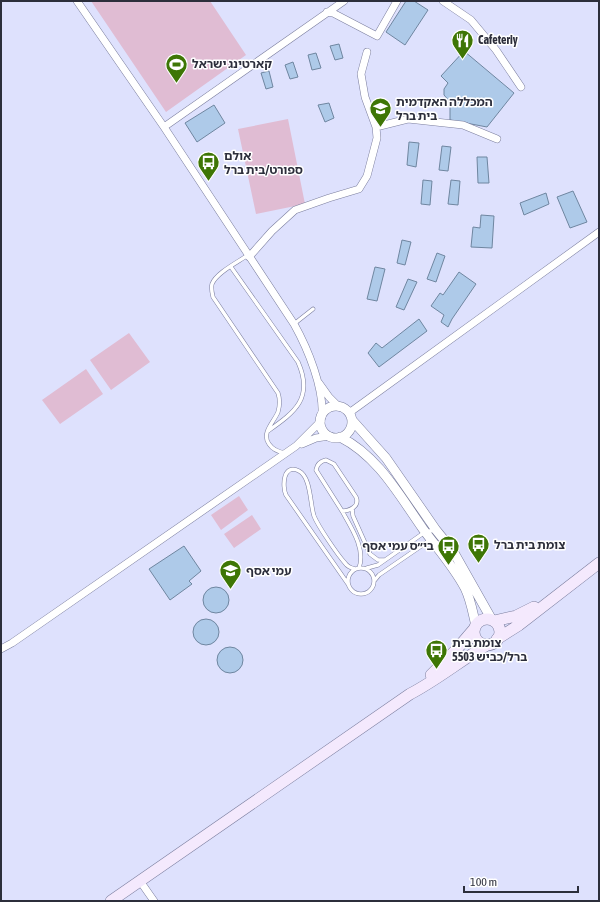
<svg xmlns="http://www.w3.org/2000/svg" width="600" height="902" viewBox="0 0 600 902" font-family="'Asap Condensed','Noto Sans Hebrew',sans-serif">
  <rect width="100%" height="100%" fill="#dee1fd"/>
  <path fill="#e0bcd3" d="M91,1H210L246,55L166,112Z
    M288,119L305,204L256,214L238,129Z
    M129,333L150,362L111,390L90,360Z
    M86,369L103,394L60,424L42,400Z
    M239,496L248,510L221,530L211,515Z
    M252,515L261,529L234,548L224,534Z"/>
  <path fill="#aecae9" stroke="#6f86a0" d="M406,1H414L428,10L405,45L386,32Z
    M339,44L343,58L335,60L330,46Z
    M464,51L514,93L487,127L450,120V102L444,95V89L448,83L441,76Z
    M316,53L321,68L312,70L308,55Z
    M293,62L298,77L290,79L285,65Z
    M269,71L273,87L266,89L261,73Z
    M329,103L334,118L325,122L318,105Z
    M214,105L225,123L197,142L185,123Z
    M409,142L419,143L416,167L407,165Z
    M442,146L451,147L448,171L439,170Z
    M477,157H487L489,183H478Z
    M423,180L432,181L430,205L421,204Z
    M451,180L460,181L458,205L448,204Z
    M573,191L587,222L570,228L557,197Z
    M546,193L549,204L524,215L520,203Z
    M481,215L494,216L492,248L471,247L473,227L480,228Z
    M402,240L411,242L405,265L397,263Z
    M437,253L445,256L436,282L427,279Z
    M375,267L385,269L377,301L367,299Z
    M459,272L476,284L452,319L448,327L441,322L444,315L431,306L440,293L443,295Z
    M408,279L417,282L404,310L396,307Z
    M419,319L427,331L379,367L368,353L376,343L382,348Z
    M184,546L201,571L189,581L192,584L170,600L149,569Z
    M203 600a13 13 0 1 1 26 0a13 13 0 1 1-26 0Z
    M193 632a13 13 0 1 1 26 0a13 13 0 1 1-26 0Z
    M217 660a13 13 0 1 1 26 0a13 13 0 1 1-26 0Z"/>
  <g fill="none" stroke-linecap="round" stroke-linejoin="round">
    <defs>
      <path id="service" d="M248,255C238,262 216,273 212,284C211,288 212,293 213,297L278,393C280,399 280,405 278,412C274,422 261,433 269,444C273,450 279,452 285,453
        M231,267L298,362C314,398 295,412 268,431
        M294,324L313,309
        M326,460L334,464L356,497C360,506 350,511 342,511L316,470C317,464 321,461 326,460Z
        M352,509L353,516L370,554L378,560H385
        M342,511C351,527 366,549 359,568
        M348 581a13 13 0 1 1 26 0a13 13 0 1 1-26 0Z
        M367,568L378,565L425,532L435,530
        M374,581L379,575L430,540
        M348,584L286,495C282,486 283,463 299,471C311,477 310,504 314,516C318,526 337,554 345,563C347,566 351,568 355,569"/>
      <path id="minor" d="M77,1L164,127L294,324C308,349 324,388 322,417
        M443,1L471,20L496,50L521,87
        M327,12L333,13L377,36L397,1
        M164,127L344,1
        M376,127L408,119L463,125L497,139
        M249,257L272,231L295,210L329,198L359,189L367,176L377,138L376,127L365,97L361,74L367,52
        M319,383L329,397L339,407
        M349,413L599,232
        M302,444L316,438L330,436
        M1,649L12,643L296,446L321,421
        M140,881L154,901"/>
      <path id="tertiary" d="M320 422a16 16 0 1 1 32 0a16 16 0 1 1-32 0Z
        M352,420L386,458L436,530L453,551L492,620
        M340,437C378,456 399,495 423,529C437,548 454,567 465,588C471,600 473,614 476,626"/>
      <path id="secondary" d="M474 632a13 13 0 1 1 26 0a13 13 0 1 1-26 0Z
        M494,621L516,616L534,607
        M497,639L519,625L599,563
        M431,675L456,650L474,629
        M111,901L410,694C437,680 461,660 487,645"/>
    </defs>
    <use href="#service" stroke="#7b7e9e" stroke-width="4.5"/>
    <use href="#minor" stroke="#7b7e9e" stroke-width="8"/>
    <use href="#tertiary" stroke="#7b7e9e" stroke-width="10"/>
    <use href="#secondary" stroke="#7b7e9e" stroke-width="12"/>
    <use href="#service" stroke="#fff" stroke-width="3.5"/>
    <use href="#minor" stroke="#fff" stroke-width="7"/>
    <use href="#tertiary" stroke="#fff" stroke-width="9"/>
    <use href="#secondary" stroke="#f4e9fd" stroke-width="11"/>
  </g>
  <defs>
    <symbol id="restaurant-pin" viewBox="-11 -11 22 30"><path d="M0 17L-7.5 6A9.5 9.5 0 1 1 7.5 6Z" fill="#3e7605" stroke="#fff"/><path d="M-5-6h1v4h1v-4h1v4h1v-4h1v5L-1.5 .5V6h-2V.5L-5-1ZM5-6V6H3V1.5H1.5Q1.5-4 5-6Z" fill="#fff"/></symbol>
    <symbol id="stadium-pin" viewBox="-11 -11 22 30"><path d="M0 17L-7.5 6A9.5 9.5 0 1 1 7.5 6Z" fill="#3e7605" stroke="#fff"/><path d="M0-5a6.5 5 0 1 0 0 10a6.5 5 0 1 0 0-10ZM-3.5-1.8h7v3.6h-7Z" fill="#fff"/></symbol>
    <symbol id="university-pin" viewBox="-11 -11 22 30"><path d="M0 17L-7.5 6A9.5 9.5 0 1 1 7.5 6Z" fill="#3e7605" stroke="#fff"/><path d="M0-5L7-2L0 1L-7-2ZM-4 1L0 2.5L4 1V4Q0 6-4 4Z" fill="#fff"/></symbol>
    <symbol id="bus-pin" viewBox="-11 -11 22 30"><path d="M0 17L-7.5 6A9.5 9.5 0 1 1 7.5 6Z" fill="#3e7605" stroke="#fff"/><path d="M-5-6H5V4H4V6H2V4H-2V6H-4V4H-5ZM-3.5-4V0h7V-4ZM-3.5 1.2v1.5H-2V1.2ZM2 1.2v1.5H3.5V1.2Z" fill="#fff"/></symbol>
    <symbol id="school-pin" viewBox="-11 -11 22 30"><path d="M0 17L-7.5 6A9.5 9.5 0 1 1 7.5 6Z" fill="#3e7605" stroke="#fff"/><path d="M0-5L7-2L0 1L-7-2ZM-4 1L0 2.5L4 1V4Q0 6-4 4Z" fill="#fff"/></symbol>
  </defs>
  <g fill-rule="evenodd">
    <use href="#restaurant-pin" x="450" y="28" width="25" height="34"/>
    <use href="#stadium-pin" x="164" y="52" width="25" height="34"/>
    <use href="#university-pin" x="368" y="96" width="25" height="34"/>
    <use href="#bus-pin" x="196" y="150" width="25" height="34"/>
    <use href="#bus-pin" x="466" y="532" width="25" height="34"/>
    <use href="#bus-pin" x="436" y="534" width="25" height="34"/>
    <use href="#school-pin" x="218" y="558" width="25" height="34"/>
    <use href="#bus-pin" x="424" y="638" width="25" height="34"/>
  </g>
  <g text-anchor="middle" stroke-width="3" stroke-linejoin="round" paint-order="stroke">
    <g font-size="12" font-weight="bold" fill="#2c2e3b" stroke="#fff" text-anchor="start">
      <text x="478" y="44">Cafeteriy</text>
      <text x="192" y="68">קארטינג ישראל</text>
      <text x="396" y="106">המכללה האקדמית<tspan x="396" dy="14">בית ברל</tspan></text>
      <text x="224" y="160">אולם<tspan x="224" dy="14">ספורט/בית ברל</tspan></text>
      <text x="494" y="549">צומת בית ברל</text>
      <text x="434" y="550" text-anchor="end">בי״ס עמי אסף</text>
      <text x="246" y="575">עמי אסף</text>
      <text x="452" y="647">צומת בית<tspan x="452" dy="14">ברל/כביש 5503</tspan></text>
    </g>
  </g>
  <rect width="600" height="902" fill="none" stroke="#2c2e3b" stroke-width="4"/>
  <path d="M464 886v6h114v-6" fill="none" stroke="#2c2e3b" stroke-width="2"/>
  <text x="470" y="886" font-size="12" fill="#2c2e3b" stroke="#ffffff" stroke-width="3" paint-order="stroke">100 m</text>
</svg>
